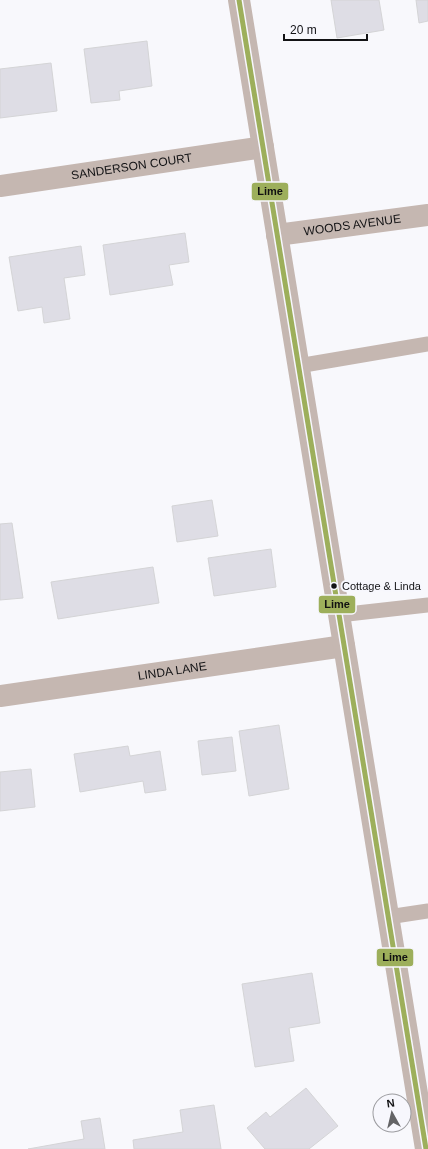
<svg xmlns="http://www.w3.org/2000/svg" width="428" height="1149" viewBox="0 0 428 1149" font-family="Helvetica,sans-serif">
  <rect width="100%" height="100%" fill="#f8f8fc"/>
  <path fill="#dedde5" stroke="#d4d4d6" d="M331,0H379L384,30L337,38Z
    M416,0H428V21L419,23Z
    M147,41L152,86L119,91L120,100L91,103L84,49Z
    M51,63L57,111L0,118V69Z
    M185,233L189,262L169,265L173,285L110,295L103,245Z
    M81,246L85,275L64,278L70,319L44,323L42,307L18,311L9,257Z
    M212,500L218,536L177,542L172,506Z
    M12,523L23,598L0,600V524Z
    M271,549L276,587L214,596L208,558Z
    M153,567L159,603L58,619L51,582Z
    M279,725L289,789L249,796L239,731Z
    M232,737L236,771L202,775L198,741Z
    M128,746L130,756L160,751L166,790L145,793L143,781L80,792L74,754Z
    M31,769L35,807L0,811V772Z
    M312,973L320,1023L289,1028L294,1061L255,1067L242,984Z
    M306,1088L338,1126L309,1149H265L247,1128L266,1112L270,1117Z
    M214,1105L221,1149H134L133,1140L183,1132L180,1110Z
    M100,1118L105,1149H28L84,1139L81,1121Z"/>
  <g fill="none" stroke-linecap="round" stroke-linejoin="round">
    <path stroke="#c5b7b1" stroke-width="15" d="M298,366L428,344
      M339,615L428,605
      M388,917L428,911"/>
    <g stroke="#c5b7b1" stroke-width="22">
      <path id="s1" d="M0,186L263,147"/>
      <path id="s2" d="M277,235L428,215"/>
      <path id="s3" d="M0,696L344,646"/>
    </g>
    <path stroke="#c5b7b1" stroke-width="22" d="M239,0L426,1149"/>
    <defs>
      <path id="bus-1" d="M239,0L426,1149"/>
    </defs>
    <use href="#bus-1" stroke="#f7f7fd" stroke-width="8"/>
    <use href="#bus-1" stroke="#9daf5b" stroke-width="5"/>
  </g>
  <circle fill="#131315" stroke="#f7f7fd" stroke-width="1.5" cx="334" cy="586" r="3.5"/>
  <g text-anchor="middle" stroke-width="4" stroke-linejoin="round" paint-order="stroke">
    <g font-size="11" fill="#131315" stroke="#f7f7fd" text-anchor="start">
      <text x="342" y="590">Cottage &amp; Linda</text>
    </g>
    <g font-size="12" fill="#131315" stroke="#f7f7fd">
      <text dy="4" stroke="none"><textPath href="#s1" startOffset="133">SANDERSON COURT</textPath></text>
      <text dy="4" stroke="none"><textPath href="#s2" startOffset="76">WOODS AVENUE</textPath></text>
      <text dy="4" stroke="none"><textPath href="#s3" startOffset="174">LINDA LANE</textPath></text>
    </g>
  </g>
  <g stroke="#f7f7fd" stroke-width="1.5">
    <rect x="251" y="182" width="38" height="19" rx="4" fill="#9daf5b"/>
    <rect x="318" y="595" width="38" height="19" rx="4" fill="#9daf5b"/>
    <rect x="376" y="948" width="38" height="19" rx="4" fill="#9daf5b"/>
  </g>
  <g font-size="11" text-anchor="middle" font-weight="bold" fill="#111">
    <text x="270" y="195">Lime</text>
    <text x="337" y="608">Lime</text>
    <text x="395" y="961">Lime</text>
  </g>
  <g transform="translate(392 1113) rotate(352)"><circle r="19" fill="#f7f7fd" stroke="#9c9ca0"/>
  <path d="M0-3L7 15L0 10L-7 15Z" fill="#636366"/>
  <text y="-6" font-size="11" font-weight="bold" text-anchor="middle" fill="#131315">N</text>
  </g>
  <path d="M284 34v6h83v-6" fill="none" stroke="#131315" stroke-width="2"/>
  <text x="290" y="34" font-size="12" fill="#131315" stroke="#f7f7fd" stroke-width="3" paint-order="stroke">20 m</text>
</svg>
